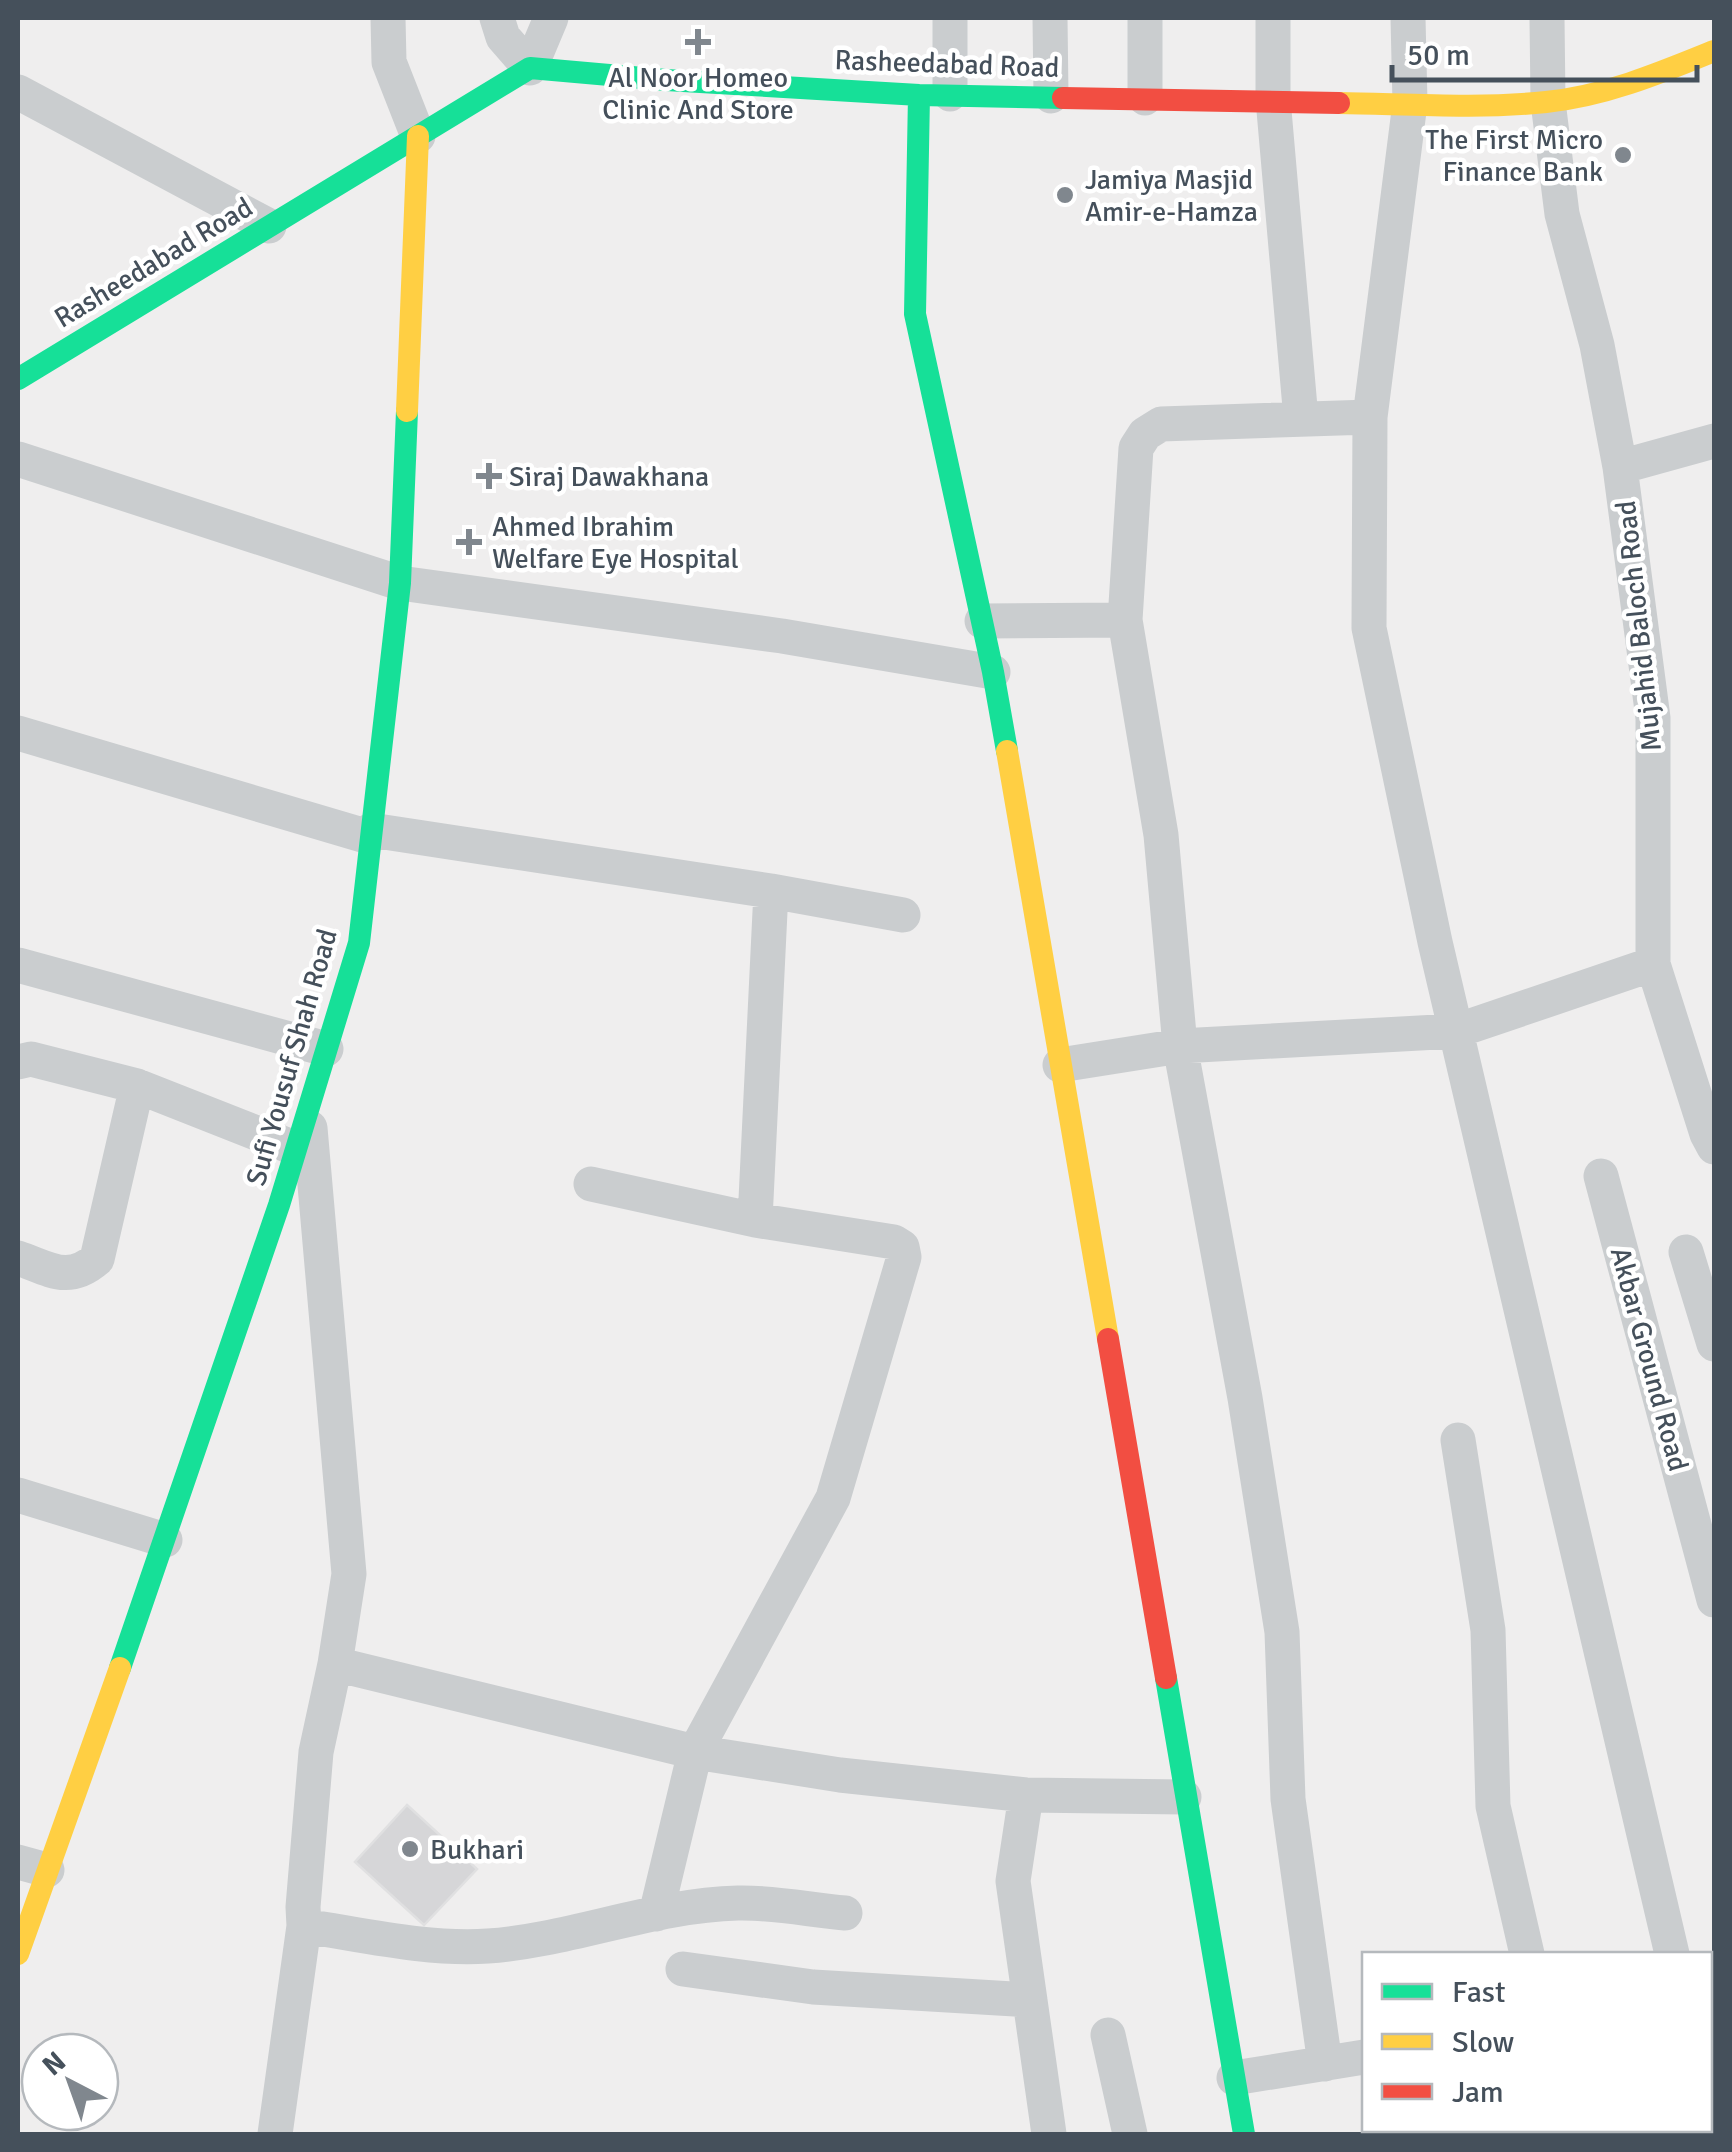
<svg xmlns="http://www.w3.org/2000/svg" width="1732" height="2152" viewBox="0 0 1732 2152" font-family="Signika,sans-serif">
  <rect width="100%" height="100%" fill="#efeeee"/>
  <path fill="#d6d6d8" stroke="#e0e0e1" stroke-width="2.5" d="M407,1805L477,1869L424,1925L355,1862Z"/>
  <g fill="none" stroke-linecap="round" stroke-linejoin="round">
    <path stroke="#cacdcf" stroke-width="35" d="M388,18L389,62L418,136
      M497,18L503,37L530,68L551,18
      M1050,18L1051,96
      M1145,18V98
      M1273,18V99L1301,419
      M1408,18L1410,103L1370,417L1369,628L1435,942L1672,1954
      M1547,18L1548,102L1562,214L1597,345L1620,467L1653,718V964L1707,1134L1714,1147
      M18,92L269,226
      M950,94V18
      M18,459L400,583L782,636L993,672
      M1620,467L1714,441
      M982,621L1125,620
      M18,733L369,837
      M371,830L771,891L903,915
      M18,965L326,1049
      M18,1062L31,1059L137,1086L297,1149
      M1060,1065L1180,1046L1456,1031L1653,964
      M1601,1176L1714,1600
      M591,1184L755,1220L894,1242L902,1247L904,1257L833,1498L695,1752L656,1914
      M755,1220L771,891
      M1686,1252L1714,1344
      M18,1258C50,1269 68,1284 97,1259L137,1086
      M1458,1440L1488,1630L1493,1806L1527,1954
      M18,1495L165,1540
      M335,1664L695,1752L840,1775L1026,1795L1184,1797
      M1026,1795L1013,1881L1049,2134
      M18,1862L47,1870
      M304,1926C364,1935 427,1950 488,1946C572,1940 653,1905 738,1903C773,1902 810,1910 845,1913
      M683,1969L813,1987L1030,2000
      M1108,2035L1130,2134
      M1325,2064L1288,1799L1282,1632L1245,1398L1180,1046L1161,835L1125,620L1136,448L1145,434L1161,424L1370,417
      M1234,2078L1364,2057
      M1710,2108L1714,2129
      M1420,2130L1421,2134
      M1568,2130L1569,2134
      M275,2134L304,1926L303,1907L316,1752L335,1664L349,1574L310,1128"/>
    <path stroke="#16e098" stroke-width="22" d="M919,95L915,314L993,672L1007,751
      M18,379L530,68L666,80L919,95L1063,98
      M120,1668L279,1205L359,943L400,583L407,411
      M1166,1678L1244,2134"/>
    <path stroke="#ffcf43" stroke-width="22" d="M1339,103C1408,104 1478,109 1546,102C1605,96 1660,73 1714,51
      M407,411L418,136
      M1007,751L1108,1339
      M18,1954L120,1668"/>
    <path stroke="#f24e42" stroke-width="22" d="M1063,98L1339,103
      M1108,1339L1166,1678"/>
  </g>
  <g fill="#80878e" stroke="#fff" stroke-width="4">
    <path d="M693 27h10v10h10v10h-10v10h-10v-10h-10v-10h10z"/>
    <circle cx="1623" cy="155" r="10"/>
    <circle cx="1065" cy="195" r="10"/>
    <path d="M484 461h10v10h10v10h-10v10h-10v-10h-10v-10h10z"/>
    <path d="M464 527h10v10h10v10h-10v10h-10v-10h-10v-10h10z"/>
    <circle cx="410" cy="1849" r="10"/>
  </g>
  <g text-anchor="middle" stroke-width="9" stroke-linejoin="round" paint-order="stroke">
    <g font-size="28" fill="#45505b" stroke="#fff">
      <text transform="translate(947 63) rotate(2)" y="10">Rasheedabad Road</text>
      <text transform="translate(153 262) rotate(-31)" y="10">Rasheedabad Road</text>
      <text transform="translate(1638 626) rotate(-96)" y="10">Mujahid Baloch Road</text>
      <text transform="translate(291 1057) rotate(-74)" y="10">Sufi Yousuf Shah Road</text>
      <text transform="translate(1650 1359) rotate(75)" y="10">Akbar Ground Road</text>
    </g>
    <g font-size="28" fill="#45505b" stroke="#fff" text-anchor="start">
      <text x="698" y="87" text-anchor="middle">Al Noor Homeo<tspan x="698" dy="32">Clinic And Store</tspan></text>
      <text x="1603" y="149" text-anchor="end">The First Micro<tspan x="1603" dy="32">Finance Bank</tspan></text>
      <text x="1085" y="189">Jamiya Masjid<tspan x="1085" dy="32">Amir-e-Hamza</tspan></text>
      <text x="509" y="486">Siraj Dawakhana</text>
      <text x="492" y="536">Ahmed Ibrahim<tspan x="492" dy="32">Welfare Eye Hospital</tspan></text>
      <text x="430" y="1859">Bukhari</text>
    </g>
  </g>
  <rect width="1732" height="2152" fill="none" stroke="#45505b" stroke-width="40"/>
  <rect x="1362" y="1952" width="350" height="180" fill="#ffffff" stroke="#b5b9bd" stroke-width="2.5"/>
  <rect x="1382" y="1984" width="50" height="15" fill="#16e098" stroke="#b5b9bd" stroke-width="2.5"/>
  <text x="1452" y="2002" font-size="30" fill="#45505b">Fast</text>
  <rect x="1382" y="2034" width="50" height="15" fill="#ffcf43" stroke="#b5b9bd" stroke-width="2.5"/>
  <text x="1452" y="2052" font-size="30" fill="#45505b">Slow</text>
  <rect x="1382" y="2084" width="50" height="15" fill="#f24e42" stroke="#b5b9bd" stroke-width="2.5"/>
  <text x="1452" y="2102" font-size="30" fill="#45505b">Jam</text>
  <g transform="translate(70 2082) rotate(319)"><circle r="48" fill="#ffffff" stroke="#b5b9bd" stroke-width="2.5"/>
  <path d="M0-8L18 38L0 25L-18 38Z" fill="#80878e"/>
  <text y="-15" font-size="28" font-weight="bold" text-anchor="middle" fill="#45505b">N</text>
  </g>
  <path d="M1392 65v15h305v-15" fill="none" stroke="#45505b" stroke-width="5"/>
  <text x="1407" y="65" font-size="30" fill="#45505b" stroke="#ffffff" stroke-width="8" paint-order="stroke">50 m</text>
</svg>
